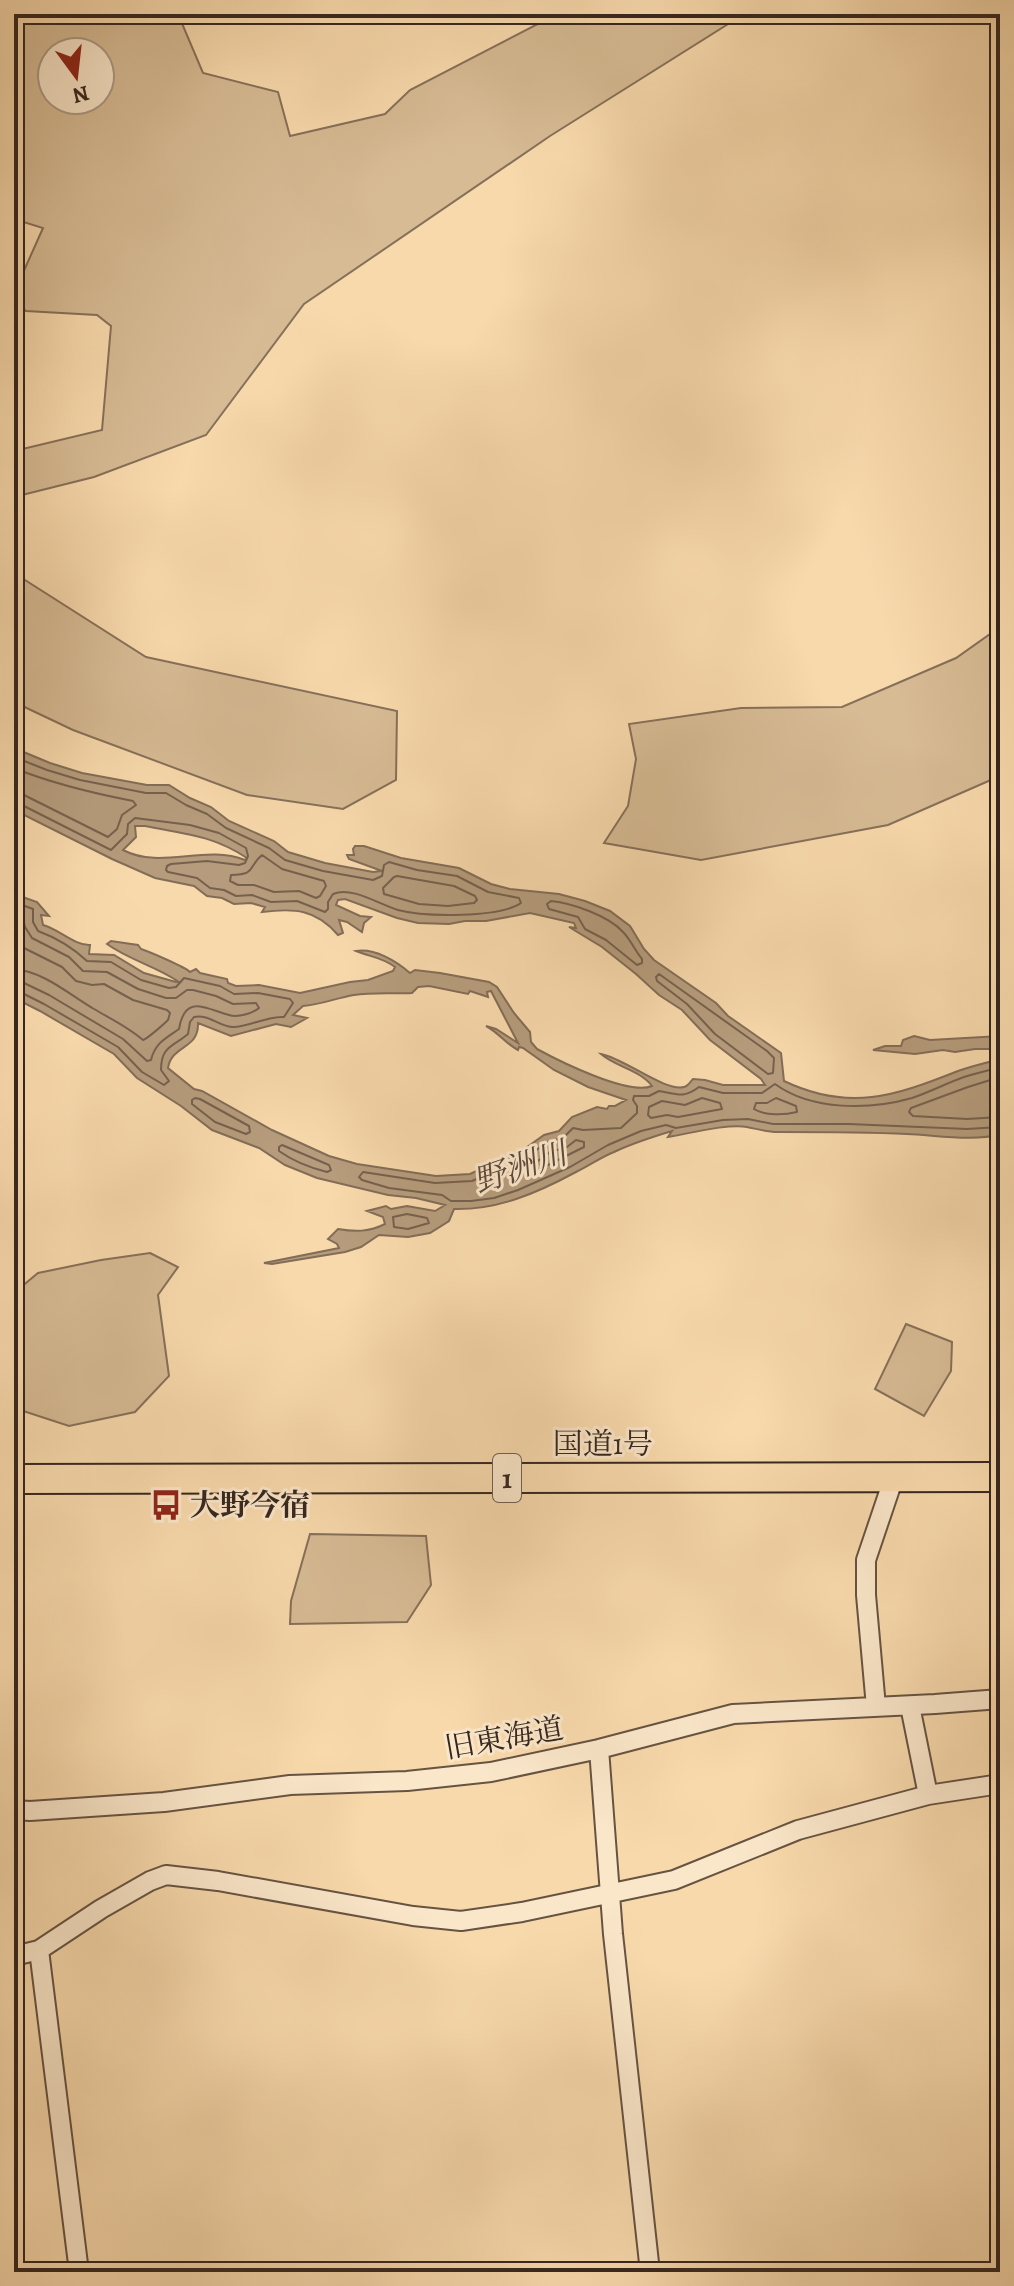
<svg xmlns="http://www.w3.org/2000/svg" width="1014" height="2286" viewBox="0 0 1014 2286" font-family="Alegreya,'Noto Serif JP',serif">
  <rect width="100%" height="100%" fill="#f8d9ac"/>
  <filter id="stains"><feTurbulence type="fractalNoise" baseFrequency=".0025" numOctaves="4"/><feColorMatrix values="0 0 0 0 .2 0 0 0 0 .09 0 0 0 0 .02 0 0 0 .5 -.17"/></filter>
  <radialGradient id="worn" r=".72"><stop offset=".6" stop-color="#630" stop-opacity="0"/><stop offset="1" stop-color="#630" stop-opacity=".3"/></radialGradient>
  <path fill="#d7bb94" stroke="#86705a" stroke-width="2" fill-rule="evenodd" d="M14,14H178L203,73L278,92L290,136L385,114L410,90L557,14H744L550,136L304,304L206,435L94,477L14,497V451L102,430L111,326L97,315L26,311L14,301V293L43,228L14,219ZM52,52H100V100H52Z
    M14,573L146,657L397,711L396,780L343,809L247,795L73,730L14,702Z
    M1000,627V776L888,825L701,860L604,843L628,806L636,759L629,724L741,708L842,707L956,658Z
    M150,1253L178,1267L158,1295L169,1376L135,1412L69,1426L14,1408V1293L38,1273L101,1260Z
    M906,1324L952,1342L951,1371L924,1416L875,1389Z
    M310,1534L426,1536L431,1585L407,1622L290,1624L291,1601Z"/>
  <path fill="#b69c7c" stroke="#836d57" stroke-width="2" fill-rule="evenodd" d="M14,748L50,763L82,773L147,785H169L190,798L211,807L229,821L274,841L288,852L325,863L373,872L382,871L349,859L347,855H354L353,849L355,846H364L401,858L459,868L491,884L510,889L559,894L585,901L610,911L630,926L644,949L654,960L716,1003L728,1016L781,1053L784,1081C849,1112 895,1096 958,1071C972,1066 986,1063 1000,1059V1134C975,1142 935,1135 907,1134C864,1132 821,1132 777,1132C767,1132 757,1129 747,1127C729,1123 687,1134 668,1137L672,1131C652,1137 633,1143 614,1152C601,1157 589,1166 576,1172C537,1193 498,1210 454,1209L449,1221L430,1233L408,1237L379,1235L361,1247L345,1252L272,1264L264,1263L339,1248L337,1244L328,1239L338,1229C355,1232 369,1232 385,1224L383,1217L367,1211L386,1206L391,1209L407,1206L435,1211L445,1205L416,1198L388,1195L317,1178L285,1165L259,1148L212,1130L181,1106L137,1078L114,1054L40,1011L14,998V894L37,902L49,916L41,915L43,925C59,929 75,946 90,945L89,954L114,955L144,973L176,982H179C156,966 129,960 107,944L111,941L138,945L141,949C150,952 185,967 190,972L196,969L200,973L227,979L228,983L236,986L259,985L300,993L350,982L368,980L393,971L395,967C382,957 370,957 356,951C375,948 396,961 410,973L415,970L440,973L489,982L497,987L514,1013L530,1032L531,1042L537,1049C559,1061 629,1096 652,1086C640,1070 616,1067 601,1054C624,1058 665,1092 684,1087C688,1086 690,1082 693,1079L705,1080L723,1085H765L761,1079L710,1040L682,1010L659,995L636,974L602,947L569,927L576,928L574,923L530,913L486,921H465L449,924L418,923L397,918L345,899L338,900L336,905L360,916L371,917L364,923L362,932L347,922L339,920L343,933L338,935C316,909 294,908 262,912L265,907L251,903L234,904L222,898L207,896L194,886L155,878L112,859L14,810ZM145,826C185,834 212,835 247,858L245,860C205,844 161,870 123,850L136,837L135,826ZM429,986L468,994L470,991L488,997L487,992L491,991L518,1043L496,1029L486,1026C499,1033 505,1043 518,1050L519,1047L523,1048L554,1070L588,1087L626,1100L615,1106H609L607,1109L597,1107L572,1117L559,1131L544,1135L523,1150L470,1174L436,1176L357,1164L329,1156L272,1130L202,1091L194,1089L168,1068C172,1044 199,1050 198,1023L231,1036L276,1024L291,1027L307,1018L293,1015L303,1006C320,1005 336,998 354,995C373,992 393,994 412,993L418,987Z
    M914,1036L930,1040L1000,1036V1049H975L955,1052L943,1050L915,1054L873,1050L885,1046H901L903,1040Z"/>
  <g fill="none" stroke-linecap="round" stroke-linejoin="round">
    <path stroke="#76614e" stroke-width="2" d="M14,757L47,770L80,780L146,793H166L186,805L207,814L226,828L269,848L285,860L323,871L373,880L382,876L384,865L389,862L417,870L457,876L488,892L519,898L521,903C500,918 424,917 398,910C378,904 352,886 333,894L328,902V909L325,912L297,901L271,902L252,895L236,896L224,890L210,888L197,878L168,872L166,870L167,866L171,864L207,861L239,865L245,863L248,856L246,848L219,833L190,825L135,818L128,824L127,834L111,850L20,804H14
      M14,768C53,784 92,793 133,801L136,805L122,815L117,829L108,837L24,795L14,794
      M262,855L282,869L324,881L326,886L320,896L316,898L299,891L274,892L254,885H238L230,881L231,875C257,875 248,866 262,855Z
      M397,876L454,886L475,896L477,900L474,903L448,906L419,904L384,894L383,888L394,877Z
      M551,901C572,903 609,916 623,932C631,940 635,951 642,959V963L637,965L606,940L585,929L578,917L549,909L547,904Z
      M14,902L33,909V922L38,931C57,938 73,948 87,961L111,962L141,980L169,988L176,987L184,978L220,986L234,994L258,993L290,999L293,1003L284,1017C266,1016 247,1028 232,1027C218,1026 209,1014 194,1017L190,1022L188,1034C173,1047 161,1046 161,1070L169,1081L164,1085L142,1072L118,1047L44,1004L20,992H14
      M14,913L22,916L25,927L32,938L69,957L83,971L107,972L138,989L166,998H176L187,990H193L216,996L233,1004L256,1003L259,1008C253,1013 238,1018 229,1015C206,1009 185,993 179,1029C166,1038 155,1043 151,1060L147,1061L123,1039L49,995L24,983L14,981
      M14,933L24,948L62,967L76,981L92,985L104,984L133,1000L167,1010L170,1013L168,1020C164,1024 147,1039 143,1040C128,1027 111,1019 94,1009C70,995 43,971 14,969
      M659,974L767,1051L774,1058L773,1073L768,1074L715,1034L687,1004L657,981L656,977Z
      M1000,1067C988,1071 976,1073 964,1077C947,1083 930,1092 912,1098C870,1110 812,1111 775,1084L762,1093H723L699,1087C683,1099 677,1094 659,1091L649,1096H634L633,1100L637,1106V1113L621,1128L583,1130L573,1128L563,1138L547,1142L527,1157L472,1181L435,1183L363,1172L359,1177L362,1180L389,1188L442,1195L451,1201H471L494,1198L518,1190L570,1167L608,1145L641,1131L666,1125L676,1128L723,1120L748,1119L773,1124H849L967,1129L1000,1127
      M1000,1077L968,1087L911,1108L909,1112L913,1116L967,1119L1000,1117
      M195,1098L200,1099L249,1126L250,1132L246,1134L215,1122L192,1104V1100Z
      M702,1098L720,1103L722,1109L678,1117L667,1115L651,1118L648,1115L649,1107L662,1101L685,1105Z
      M776,1098L796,1106L797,1112C785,1115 765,1116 754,1109L756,1103H767Z
      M576,1140L584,1142V1147L540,1169L535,1168V1163L550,1152L567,1147Z
      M282,1145L329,1165L331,1170L327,1172C311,1168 293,1161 279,1151V1147Z
      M407,1214L427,1218L429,1223L408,1229L394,1227L393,1217Z"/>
    <defs>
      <path id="minor" d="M910,1706L928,1795
        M876,1707L866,1595V1560L894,1477
        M599,1749L613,1934L650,2272
        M14,1810L30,1811L164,1802L290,1785L407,1781L491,1772L599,1749L733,1714L935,1704L1000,1699
        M39,1950L79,2272
        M14,1956L39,1950L101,1909L150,1881L166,1875L218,1881L413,1916L461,1921L522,1912L674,1880L798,1830L928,1795L1000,1784"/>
      <path id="trunk" d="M14,1479L1000,1477"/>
    </defs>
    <use href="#minor" stroke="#665342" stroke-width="22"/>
    <use href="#trunk" stroke="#36261f" stroke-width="32"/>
    <use href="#minor" stroke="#fae6c9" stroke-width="18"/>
    <use href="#trunk" stroke="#f8d9ac" stroke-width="28"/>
  </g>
  <defs>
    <symbol id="bus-bare" viewBox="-9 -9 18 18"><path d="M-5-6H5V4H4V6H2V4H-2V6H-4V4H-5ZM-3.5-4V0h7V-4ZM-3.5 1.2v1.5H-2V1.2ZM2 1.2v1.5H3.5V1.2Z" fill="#8f2418" stroke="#fae6c9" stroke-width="2.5" paint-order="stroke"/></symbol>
  </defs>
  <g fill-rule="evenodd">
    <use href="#bus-bare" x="144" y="1483" width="44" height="44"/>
  </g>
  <g text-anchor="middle" stroke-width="6" stroke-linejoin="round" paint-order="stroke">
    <rect fill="#fae6c9" stroke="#716052" stroke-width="2" x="493" y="1454" width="28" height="48" rx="6"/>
    <g font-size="28" font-weight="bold" fill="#36261f">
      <text x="507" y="1488">1</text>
    </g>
    <g font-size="30" fill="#36261f" stroke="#fae6c9">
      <text x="603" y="1454">国道1号</text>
      <text transform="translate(504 1738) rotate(-10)" y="10">旧東海道</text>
    </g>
    <g font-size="30" font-weight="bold" fill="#36261f" stroke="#fae6c9" text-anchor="start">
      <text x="190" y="1515">大野今宿</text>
    </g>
    <g font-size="32" font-style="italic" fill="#5c493b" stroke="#fae6c9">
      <text transform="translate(520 1167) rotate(-19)" y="11">野洲川</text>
    </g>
  </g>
  <rect width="1014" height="2286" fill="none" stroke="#f8d9ac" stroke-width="48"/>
  <rect x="16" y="16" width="982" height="2254" fill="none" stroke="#36261f" stroke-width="4"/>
  <rect x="24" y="24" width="966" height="2238" fill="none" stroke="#36261f" stroke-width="2"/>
  <g transform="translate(76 76) rotate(165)"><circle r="38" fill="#fae6c9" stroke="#ac9985" stroke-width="2"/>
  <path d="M0-6L14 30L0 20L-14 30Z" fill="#8f2418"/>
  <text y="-12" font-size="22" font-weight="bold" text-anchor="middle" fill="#36261f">N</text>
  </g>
  <rect width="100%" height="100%" filter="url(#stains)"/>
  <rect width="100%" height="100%" fill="url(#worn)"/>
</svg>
